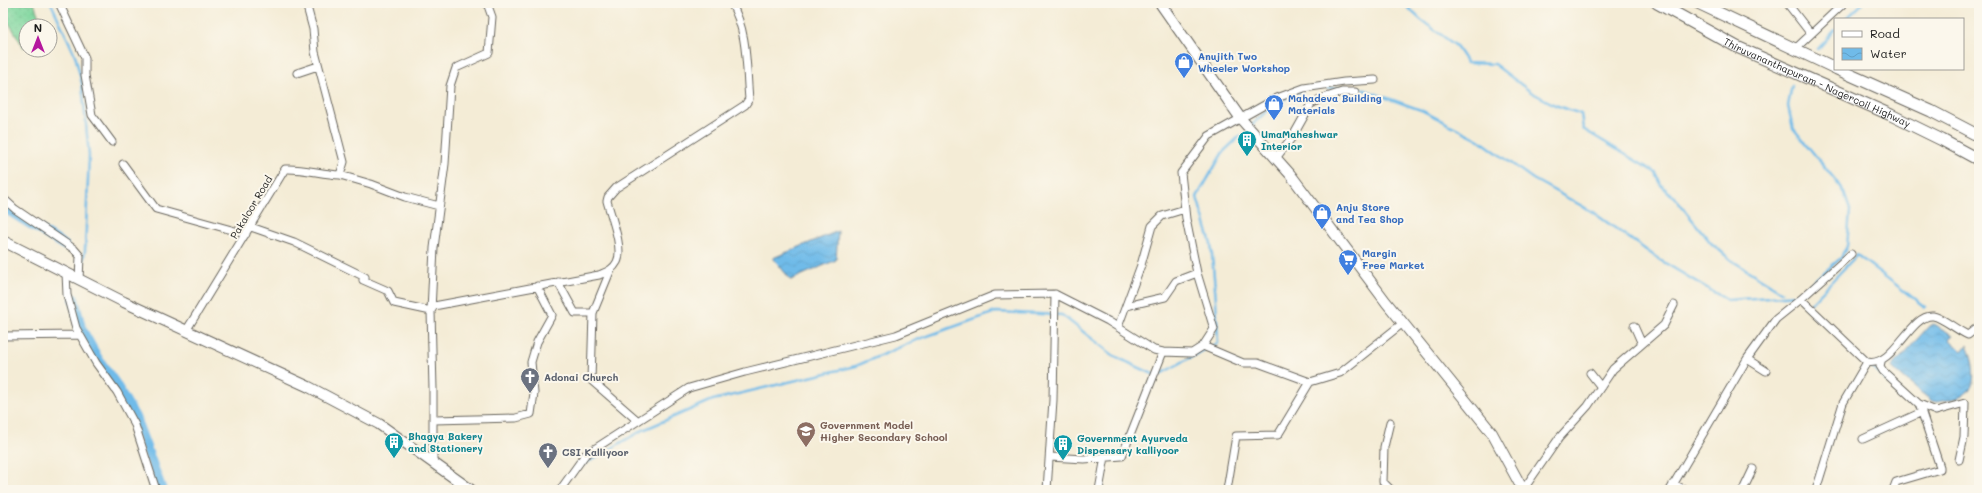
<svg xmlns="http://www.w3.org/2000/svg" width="1982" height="493" viewBox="0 0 1982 493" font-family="Mali,sans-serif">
  <defs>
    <pattern id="park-dots" width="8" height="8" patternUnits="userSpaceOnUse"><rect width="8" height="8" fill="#7cd69c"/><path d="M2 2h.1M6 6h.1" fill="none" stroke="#6bb786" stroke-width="1.8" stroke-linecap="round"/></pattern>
    <pattern id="water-waves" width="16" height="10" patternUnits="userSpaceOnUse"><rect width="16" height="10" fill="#70bbe9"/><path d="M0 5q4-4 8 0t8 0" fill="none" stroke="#60a0c7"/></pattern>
  </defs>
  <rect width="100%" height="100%" fill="#fbf7ec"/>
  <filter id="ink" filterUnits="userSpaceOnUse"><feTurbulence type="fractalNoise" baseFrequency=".025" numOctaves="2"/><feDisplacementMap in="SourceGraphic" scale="8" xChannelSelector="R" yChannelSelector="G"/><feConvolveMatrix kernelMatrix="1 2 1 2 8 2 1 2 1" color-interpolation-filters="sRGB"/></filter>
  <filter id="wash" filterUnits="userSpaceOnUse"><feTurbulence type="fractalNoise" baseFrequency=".012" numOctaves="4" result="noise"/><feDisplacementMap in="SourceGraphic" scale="16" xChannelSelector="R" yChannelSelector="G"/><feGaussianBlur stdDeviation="0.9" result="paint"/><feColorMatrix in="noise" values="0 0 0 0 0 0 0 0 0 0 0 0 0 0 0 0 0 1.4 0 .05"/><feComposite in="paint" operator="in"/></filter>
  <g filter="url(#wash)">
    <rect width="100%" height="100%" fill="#f4ecd6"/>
    <path fill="url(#park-dots)" stroke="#4c795c" d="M3,3H34L42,26H26V46L24,48L3,13Z"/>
    <path fill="url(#water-waves)" stroke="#466c82" d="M838,231L836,260L791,280L773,258Z
      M1933,324L1953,335L1949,339L1962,351L1967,345C1972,354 1978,382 1969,390C1963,397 1946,401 1937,402L1932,401C1925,396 1894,371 1892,367L1929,326Z"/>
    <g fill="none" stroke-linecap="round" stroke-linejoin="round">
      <path stroke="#70bbe9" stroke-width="2.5" d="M51,3L75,55L82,84L89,155L85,251L83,260
        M1403,3L1421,20L1455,45L1467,63L1494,64L1531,92L1555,105L1581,114L1583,129L1656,173L1661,185L1674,197L1711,243L1731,260L1782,292
        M1846,19L1863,3
        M1818,49L1835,30
        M1327,88H1359L1421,110L1478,139L1533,179L1591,211L1660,260L1727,300L1797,295L1841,258L1847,246L1850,210L1844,193L1836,181L1793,128L1788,106L1792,85
        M1252,125L1275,103L1302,92
        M1811,303L1857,255L1925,307
        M1210,347L1218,343L1216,300L1211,244L1197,197L1223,152L1240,136
        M1867,364L1897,390
        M579,467L643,430L713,400L856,366L919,339L996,312L1062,315L1114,356L1157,376L1206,349"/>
      <path stroke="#70bbe9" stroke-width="10" d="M3,207L64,245
        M74,299L81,328L98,359L115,383L135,417L162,490"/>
    </g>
  </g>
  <g filter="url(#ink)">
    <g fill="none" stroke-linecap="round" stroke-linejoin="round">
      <defs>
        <path id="street" d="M59,3L85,58V75L92,115L112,142
          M1787,3L1811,34
          M1794,50L1844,3
          M297,73L318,66
          M1276,158L1293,136L1311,104L1320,99L1342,92H1355
          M123,164L156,209L246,234
          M340,175L371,184L405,197L439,206
          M3,198L15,209L74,249L80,256L79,280
          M251,227L294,242L365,277L363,280L388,291L394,303L431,311L434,248L445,164L450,86L456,68L489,53L492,17L487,3
          M611,269L593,313L591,380L638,421
          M66,273L67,295L76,328L96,363L117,392L135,425L156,490
          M558,282L575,313H593
          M1801,299L1851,254
          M1126,306L1165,297L1176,281L1197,273
          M1634,326L1642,344
          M1118,327L1141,265L1152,226L1162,216L1185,209
          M186,331L285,169C303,168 321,174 340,175L344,162L315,52L313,29L306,3
          M3,336L80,335
          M1203,346L1243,363H1258L1310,382
          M1747,359L1766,371
          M1881,362L1880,366L1883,371L1919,404L1931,409L1936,411L1965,403L1964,437L1959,460
          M1590,373L1601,387
          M434,420L516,418L531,414L534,393L531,362L537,342L552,315L537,286
          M1390,422L1384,447L1383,482L1391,490
          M1863,439L1922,412
          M1050,457L1084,459L1122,456L1163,352
          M433,463V389L431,311L434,306L599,275C606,272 613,270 617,262C624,249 611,216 607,201L608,197L616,188L745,105L749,99C746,67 748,31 731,3
          M1673,484L1686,490
          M560,490L585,455L689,388L745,372L896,335L995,295L1055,294L1108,321L1154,350L1163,352L1192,353L1203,346L1214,329L1197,273L1186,219L1181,173L1209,136L1277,98L1304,88L1344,82L1375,80
          M1047,490L1053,400L1055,294
          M1099,490L1105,457
          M1227,490L1236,436L1278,435L1310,382L1340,373L1403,323
          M1523,490L1559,438L1588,406L1613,369L1664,325L1674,305
          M1670,490L1747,359L1776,319L1801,299L1867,362C1894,368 1910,314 1933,316C1942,317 1958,331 1968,335L1979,326
          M1743,490L1753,469
          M1816,490L1843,403L1867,362
          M1893,490L1896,482L1940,469V467L1919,404"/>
        <path id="secondary" d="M1160,3L1241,119L1290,174L1386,302L1492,433L1523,490
          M3,241L124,302L309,387L379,424L471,490"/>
        <g id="primary">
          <path id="s1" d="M1657,3L1737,47L1891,115L1942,140L1979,160"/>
          <path d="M1698,3L1835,68"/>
          <path d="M1837,69L1931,111L1979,136"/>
        </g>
      </defs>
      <use href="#street" stroke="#68655d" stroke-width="9"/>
      <use href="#secondary" stroke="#68655d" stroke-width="12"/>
      <use href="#primary" stroke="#68655d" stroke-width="13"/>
      <use href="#street" stroke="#fff" stroke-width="7"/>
      <use href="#secondary" stroke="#fff" stroke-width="10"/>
      <use href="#primary" stroke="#fff" stroke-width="11"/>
    </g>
  </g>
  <defs>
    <symbol id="shop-pin" viewBox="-11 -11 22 30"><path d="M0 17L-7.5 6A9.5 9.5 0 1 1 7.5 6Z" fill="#3f7fe0" stroke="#fbf7ec"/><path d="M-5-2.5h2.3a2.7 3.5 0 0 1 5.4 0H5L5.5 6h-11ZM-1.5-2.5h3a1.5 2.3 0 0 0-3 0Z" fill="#fff"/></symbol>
    <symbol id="building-pin" viewBox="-11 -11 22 30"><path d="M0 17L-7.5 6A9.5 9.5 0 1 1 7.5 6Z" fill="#0f9aa8" stroke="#fbf7ec"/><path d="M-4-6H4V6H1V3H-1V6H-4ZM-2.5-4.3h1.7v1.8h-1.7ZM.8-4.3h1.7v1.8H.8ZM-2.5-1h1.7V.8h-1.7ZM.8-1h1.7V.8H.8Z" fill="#fff"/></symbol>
    <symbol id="supermarket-pin" viewBox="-11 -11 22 30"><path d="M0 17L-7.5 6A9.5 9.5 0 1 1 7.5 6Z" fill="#3f7fe0" stroke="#fbf7ec"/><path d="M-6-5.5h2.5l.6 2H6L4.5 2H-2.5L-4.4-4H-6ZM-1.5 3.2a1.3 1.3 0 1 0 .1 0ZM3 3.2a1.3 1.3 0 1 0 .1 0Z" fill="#fff"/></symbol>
    <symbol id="church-pin" viewBox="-11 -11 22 30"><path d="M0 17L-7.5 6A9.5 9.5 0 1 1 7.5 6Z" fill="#6b7280" stroke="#fbf7ec"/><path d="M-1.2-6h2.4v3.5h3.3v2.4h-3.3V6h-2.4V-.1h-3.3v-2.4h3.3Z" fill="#fff"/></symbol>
    <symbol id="school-pin" viewBox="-11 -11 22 30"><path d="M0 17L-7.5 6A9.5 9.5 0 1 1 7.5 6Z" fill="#8d6e63" stroke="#fbf7ec"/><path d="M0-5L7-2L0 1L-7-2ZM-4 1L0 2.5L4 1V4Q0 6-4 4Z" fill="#fff"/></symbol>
  </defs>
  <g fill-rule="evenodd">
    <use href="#shop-pin" x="1173" y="51" width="22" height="30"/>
    <use href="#shop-pin" x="1263" y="93" width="22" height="30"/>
    <use href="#building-pin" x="1236" y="129" width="22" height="30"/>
    <use href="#shop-pin" x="1311" y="202" width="22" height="30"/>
    <use href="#supermarket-pin" x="1337" y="248" width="22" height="30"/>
    <use href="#church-pin" x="519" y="366" width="22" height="30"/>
    <use href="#school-pin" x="795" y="420" width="22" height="30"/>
    <use href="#building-pin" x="383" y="431" width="22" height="30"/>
    <use href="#building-pin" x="1052" y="433" width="22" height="30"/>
    <use href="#church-pin" x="537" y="441" width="22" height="30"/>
  </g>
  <g text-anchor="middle" stroke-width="4" stroke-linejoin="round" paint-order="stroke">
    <g font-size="10" font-weight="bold" fill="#366cbe" stroke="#fbf7ec" text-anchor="start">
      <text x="1198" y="60">Anujith Two<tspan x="1198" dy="12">Wheeler Workshop</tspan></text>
      <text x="1288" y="102">Mahadeva Building<tspan x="1288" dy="12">Materials</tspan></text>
      <text x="1336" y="211">Anju Store<tspan x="1336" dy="12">and Tea Shop</tspan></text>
      <text x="1362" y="257">Margin<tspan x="1362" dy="12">Free Market</tspan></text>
    </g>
    <g font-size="10" fill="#1c1c1c" stroke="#fbf7ec">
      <text dy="4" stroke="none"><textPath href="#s1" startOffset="179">Thiruvananthapuram - Nagercoil Highway</textPath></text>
      <text transform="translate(251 207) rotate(-59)" y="4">Pakaloor Road</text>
    </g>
    <g font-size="10" font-weight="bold" fill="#0d838f" stroke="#fbf7ec" text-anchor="start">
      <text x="1261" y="138">UmaMaheshwar<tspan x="1261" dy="12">Interior</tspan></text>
      <text x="408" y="440">Bhagya Bakery<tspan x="408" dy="12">and Stationery</tspan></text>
      <text x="1077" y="442">Government Ayurveda<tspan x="1077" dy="12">Dispensary kalliyoor</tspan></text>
    </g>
    <g font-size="10" font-weight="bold" fill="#5b616d" stroke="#fbf7ec" text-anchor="start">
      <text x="544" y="381">Adonai Church</text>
      <text x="562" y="456">CSI Kalliyoor</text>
    </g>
    <g font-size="10" font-weight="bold" fill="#785e54" stroke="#fbf7ec" text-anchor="start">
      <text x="820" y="429">Government Model<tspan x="820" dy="12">Higher Secondary School</tspan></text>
    </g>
  </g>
  <rect width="1982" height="493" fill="none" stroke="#fbf7ec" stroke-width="16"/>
  <rect x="1834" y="18" width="130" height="52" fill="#fbf7ec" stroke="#a29f99"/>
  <rect x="1842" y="31" width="20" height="6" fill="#ffffff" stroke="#a29f99"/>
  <text x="1870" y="38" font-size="12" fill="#1c1c1c">Road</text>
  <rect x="1842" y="48" width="20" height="12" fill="url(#water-waves)" stroke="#a29f99"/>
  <text x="1870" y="58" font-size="12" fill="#1c1c1c">Water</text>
  <g transform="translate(38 38)"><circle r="19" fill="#fbf7ec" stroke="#a29f99"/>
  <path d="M0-3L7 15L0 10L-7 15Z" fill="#b5179e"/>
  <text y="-6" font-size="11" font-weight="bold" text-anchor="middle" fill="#1c1c1c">N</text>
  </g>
</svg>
